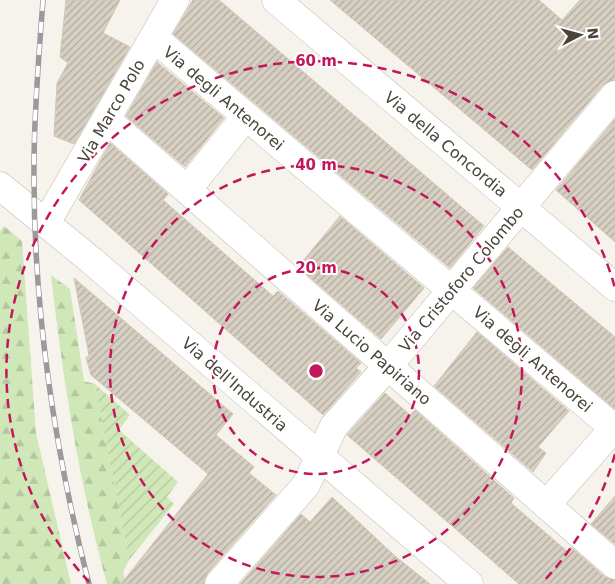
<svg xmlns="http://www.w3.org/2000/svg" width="615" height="584" viewBox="0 0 615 584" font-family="'DejaVu Sans',sans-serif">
  <defs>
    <pattern id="forest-firs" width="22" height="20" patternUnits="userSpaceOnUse" patternTransform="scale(1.25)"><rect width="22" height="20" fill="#d0e7b8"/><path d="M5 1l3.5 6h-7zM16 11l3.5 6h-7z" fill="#b4c79f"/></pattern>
    <pattern id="garden-furrows" width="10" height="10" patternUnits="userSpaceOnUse" patternTransform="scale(1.25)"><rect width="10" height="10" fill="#d0e7b8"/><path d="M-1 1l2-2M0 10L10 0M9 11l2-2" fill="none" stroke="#b4c79f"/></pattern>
    <pattern id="building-hatch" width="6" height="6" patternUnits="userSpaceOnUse" patternTransform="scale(1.25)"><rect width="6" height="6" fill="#d6cfc2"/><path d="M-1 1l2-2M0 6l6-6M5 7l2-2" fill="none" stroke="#b0aa9f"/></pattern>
  </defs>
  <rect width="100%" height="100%" fill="#f5f3ec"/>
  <path fill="url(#forest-firs)" d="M4,226L22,241L36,433L71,584H0V231Z
    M51,275L70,289L84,381L95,384L129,560L123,572L126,584H107C79,483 63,380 51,275Z"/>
  <path fill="url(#garden-furrows)" d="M95,384L130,415L119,430L178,482L167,497L174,504L129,560Z"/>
  <path fill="url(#building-hatch)" stroke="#d1c7b5" d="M66,0H120L103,33L130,47L74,144L54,136L57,83L68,63L60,57Z
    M193,0H219L484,226L450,268L173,34Z
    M330,0H539L562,20L580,0H615V80L603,85L532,170Z
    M157,62L224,118L185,167L126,116Z
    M615,119V242L556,190Z
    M110,143L168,194L163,200L273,296L278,291L361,363L356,368L361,372L323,415L79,200Z
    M340,216L424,288L381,339L298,267Z
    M508,247L615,337V409L473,288Z
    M74,278L233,414L216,435L254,467L249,473L276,495L207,574L204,584H121L208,474L91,375L86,358L89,355Z
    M477,332L569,411L538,447L546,453L533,472L434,386Z
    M385,393L410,415L415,410L514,498L511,503L568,552L571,547L605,577L615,580V584H519L347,435Z
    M615,496V544L591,524Z
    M332,497L395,556L430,584H240L301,514L310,522Z"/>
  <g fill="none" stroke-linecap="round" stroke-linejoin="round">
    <defs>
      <path id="minor" d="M276,0L615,287
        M154,38L615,429
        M106,119L615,565
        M0,186L92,261L469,584
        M187,190L246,116
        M46,223L175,0
        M546,505L614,428
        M219,584L306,485L334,426L388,366L615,95"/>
    </defs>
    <use href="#minor" stroke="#c1bbaf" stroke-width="29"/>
    <use href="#minor" stroke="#fff" stroke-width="28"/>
    <defs>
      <path id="rail" d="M43,0C39,55 34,110 34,166C33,307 54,448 89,584"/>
    </defs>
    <use href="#rail" stroke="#9a9a9a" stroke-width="5.5"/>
    <use href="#rail" stroke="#fff" stroke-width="4" stroke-dasharray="11" stroke-linecap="butt"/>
  </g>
  <g fill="none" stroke="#c2185b" stroke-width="2.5" stroke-dasharray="9 6">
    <circle cx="316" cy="371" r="103"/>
    <circle cx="316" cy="371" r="206"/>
    <path d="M615 454A310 310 0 0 1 543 582M89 582A310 310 0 1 1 615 288"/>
  </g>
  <g text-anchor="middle" stroke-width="4" stroke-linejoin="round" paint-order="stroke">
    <g font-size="16" fill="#4a443a" stroke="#fff">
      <text transform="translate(224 98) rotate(40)" y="6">Via degli Antenorei</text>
      <text transform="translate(111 111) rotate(-60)" y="6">Via Marco Polo</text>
      <text transform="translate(446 144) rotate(40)" y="6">Via della Concordia</text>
      <text transform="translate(461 279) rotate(-50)" y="6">Via Cristoforo Colombo</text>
      <text transform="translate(372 352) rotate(41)" y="6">Via Lucio Papiriano</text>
      <text transform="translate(533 359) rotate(41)" y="6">Via degli Antenorei</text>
      <text transform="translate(235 384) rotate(41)" y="6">Via dell'Industria</text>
    </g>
  </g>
  <circle cx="316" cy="371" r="8" fill="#c2185b" stroke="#fff" stroke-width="2.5"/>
  <g font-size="15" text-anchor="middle" font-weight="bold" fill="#c2185b" stroke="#fff" stroke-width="4" stroke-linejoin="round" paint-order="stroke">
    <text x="316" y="66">60 m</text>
    <text x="316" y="170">40 m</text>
    <text x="316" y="273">20 m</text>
  </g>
  <g transform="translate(580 35) rotate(84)" stroke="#ffffff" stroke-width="4" paint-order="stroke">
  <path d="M0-4L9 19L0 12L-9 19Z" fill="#4a443a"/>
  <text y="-8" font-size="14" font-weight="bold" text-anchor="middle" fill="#4a443a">N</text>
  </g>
</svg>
